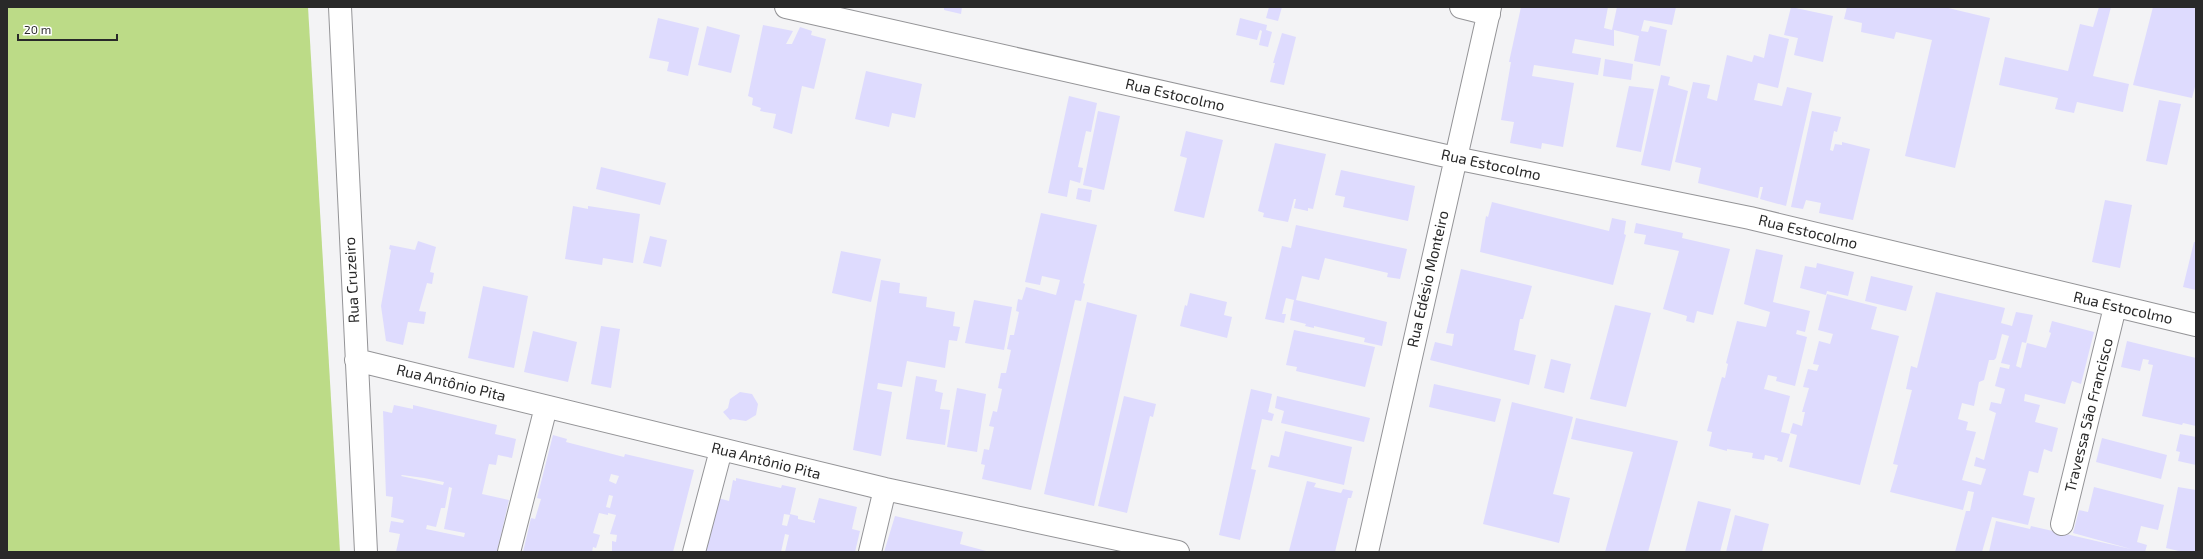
<svg xmlns="http://www.w3.org/2000/svg" width="2203" height="559" viewBox="0 0 2203 559" font-family="'Exo 2',sans-serif">
  <rect width="100%" height="100%" fill="#f3f3f5"/>
  <path fill="#bcdb87" d="M7,7H308L340,552H7Z"/>
  <path fill="#dedbfe" fill-rule="evenodd" d="M944,7H962L961,14L944,10Z
    M1269,7H1282L1278,21L1266,18Z
    M1521,7H1608L1604,28L1612,30L1617,7H1676L1672,25L1644,20L1641,31L1648,32L1650,26L1667,30L1660,66L1634,61L1639,36L1614,30V46L1575,39L1572,53L1601,58L1598,75L1534,65L1532,76L1574,83L1563,147L1542,143L1541,149L1510,143L1514,122L1501,120L1511,62H1509Z
    M1791,7L1833,16L1823,62L1794,55L1798,38L1784,35Z
    M1847,7H1944L1990,18L1955,168L1905,156L1932,40L1896,32L1894,39L1861,32L1862,23L1844,19Z
    M2099,7H2111L2093,76L2129,84L2123,112L2077,102L2074,113L2055,109L2058,98L1999,85L2005,57L2068,71L2080,24L2093,27Z
    M2153,7H2196V83L2192,98L2133,85Z
    M658,18L699,28L688,76L667,71L669,62L649,58Z
    M1240,18L1267,25L1266,30L1272,32L1268,47L1259,45L1262,31L1260,30L1257,40L1236,35Z
    M763,25L793,31L786,44H792L800,27L812,31L811,35L826,39L814,89L802,86L792,134L773,128L776,114L760,111L761,108L752,105L753,98L748,96Z
    M707,26L740,35L731,73L698,65Z
    M1282,33L1296,37L1284,85L1270,82L1275,63H1273Z
    M1769,34L1789,39L1778,88L1758,83L1754,100L1782,106L1787,87L1812,93L1786,206L1760,199L1763,187H1760L1758,198L1698,183L1701,168L1675,162L1693,82L1710,85L1707,98L1717,101L1727,55L1752,62L1754,55L1764,58Z
    M1605,59L1633,64L1631,80L1603,76Z
    M866,71L922,84L915,118L892,113L889,127L855,119Z
    M1661,75L1670,77L1668,85L1688,91L1670,171L1641,165Z
    M1629,86L1654,89L1641,152L1616,147Z
    M1069,96L1097,103L1091,132L1086,131L1078,167L1083,168L1080,183L1070,180L1067,197L1048,193Z
    M2159,100L2181,104L2167,165L2146,161Z
    M1098,111L1120,116L1104,190L1083,185Z
    M1812,111L1841,117L1837,132L1834,131L1830,150L1833,151L1835,144L1842,145V142L1870,149L1853,220L1819,213L1821,203L1806,200L1803,209L1791,207Z
    M1186,131L1223,140L1204,218L1174,211L1187,158L1180,156Z
    M1275,143L1326,154L1313,209L1308,208V211L1294,208L1296,199H1294L1288,222L1263,217L1264,213L1258,211Z
    M601,167L666,183L660,205L596,189Z
    M1341,170L1415,186L1408,221L1343,207L1345,197L1335,195Z
    M1078,188L1092,190L1090,202L1076,199Z
    M2105,200L2132,205L2120,268L2092,262Z
    M1492,202L1609,231L1612,218L1626,221L1624,234L1626,235L1613,285L1480,252L1486,216L1488,217Z
    M573,206L588,209V206L640,214L633,263L603,258L602,265L565,259Z
    M1041,213L1097,225L1083,283L1085,284L1081,301L1075,300L1031,490L982,479L985,465L981,464L984,449L989,450L994,427L989,426L993,411L997,412L1002,389L998,388L1001,373H1006L1011,350L1007,349L1010,335H1014L1019,312L1016,311L1018,299L1022,300L1026,287L1056,295L1060,280L1042,276L1040,285L1025,282Z
    M1636,223L1683,233L1682,238L1730,249L1713,315L1697,311L1694,323L1686,321L1687,316L1663,309L1679,251L1644,244L1646,235L1634,233Z
    M1296,225L1407,249L1400,279L1387,277L1388,273L1325,258L1319,280L1302,276L1296,300L1387,322L1382,346L1364,342L1365,338L1314,326V328L1305,326L1306,324L1290,320L1294,300L1286,298L1282,314H1286L1284,323L1265,319L1282,246L1291,248Z
    M650,236L667,240L661,267L643,263Z
    M418,241L436,247L430,272L434,273L432,284L427,283L419,311L426,312L424,324L408,322L403,345L386,341L381,306L391,250L389,249L390,245L415,250Z
    M2194,242H2196V290L2183,287Z
    M1756,249L1783,255L1773,302L1810,311L1805,332L1797,330L1796,334L1807,337L1795,386L1776,381L1777,377L1768,375L1764,389L1790,396L1781,432L1790,434L1782,462L1777,461L1778,458L1765,455L1764,460L1752,458L1753,453L1727,449V451L1709,446L1712,432L1707,431L1722,377L1725,378L1728,364L1726,363L1737,321L1766,327L1770,312L1744,304Z
    M841,251L881,259L871,302L832,293Z
    M1817,263L1854,272L1848,296L1827,291L1826,295L1800,288L1805,266L1816,268Z
    M1461,269L1532,286L1523,319H1520L1514,350L1536,355L1529,385L1430,360L1435,342L1452,346L1454,334L1446,333Z
    M1871,276L1913,286L1906,311L1865,301Z
    M881,280L900,283L899,293L927,297L926,307L955,312L953,326L960,327L957,341L949,340L945,368L907,361L902,387L878,383L877,389L892,392L881,456L853,450Z
    M483,286L528,296L514,368L468,358Z
    M1936,292L2005,308L2001,323L2012,326L2016,312L2033,315L2026,343L2022,342L2016,366L2021,368L2027,343L2046,348L2051,333L2049,332L2052,321L2094,332L2081,384L2072,381L2065,404L2025,394L2024,401L2040,405L2035,422L2058,428L2052,452L2044,449L2038,473L2029,471L2023,495L2035,498L2028,525L1992,517L1982,552H1955L1966,511H1970L1974,492L1968,491L1963,510L1890,492L1898,465L1893,464L1912,390L1906,389L1911,366L1917,368ZM2002,334L2009,336L2001,363L2010,365L2009,369L2000,367L1995,386L2005,389L2001,404L1991,402L1989,410L1996,413L1985,456L1984,460L1976,457L1974,466L1986,469L1981,485L1962,480L1976,432L1966,430L1968,422L1958,419L1962,403L1974,406L1979,382L1984,380L1989,360H1994L1996,358Z
    M1190,293L1227,302L1224,315L1232,317L1227,338L1180,326L1185,305L1187,306Z
    M1827,294L1877,307L1871,329L1899,336L1860,485L1789,467L1797,435L1790,433L1793,423L1802,426L1805,412H1802L1809,388L1803,387L1808,369L1817,371L1819,365L1813,364L1819,341L1830,344L1833,334L1818,330Z
    M974,300L1012,307L1004,350L965,343Z
    M1087,302L1137,315L1094,506L1044,494Z
    M1615,305L1651,313L1626,407L1590,399Z
    M601,326L620,329L611,388L591,384Z
    M1294,330L1375,347L1365,387L1296,371L1297,367L1286,365Z
    M533,331L577,342L568,382L524,372Z
    M2127,341L2196,358V426L2183,423L2182,425L2142,416L2153,365L2148,364L2149,360L2143,359L2140,371L2121,367Z
    M1551,359L1571,364L1564,393L1544,388Z
    M916,376L937,380L935,391L943,393L940,409L950,410L945,445L906,439Z
    M1434,384L1501,399L1495,422L1429,407Z
    M957,388L986,394L977,452L947,447Z
    M1251,389L1272,394L1268,412L1274,414L1272,421L1262,419L1251,469L1256,470L1240,540L1219,535Z
    M740,392L752,394L758,404L756,415L746,421L733,419L730,420L723,412L728,408L730,399Z
    M1124,396L1156,404L1153,417L1150,416L1127,513L1098,506Z
    M1277,396L1370,418L1364,442L1281,423L1284,411L1275,408Z
    M1512,402L1573,417L1553,494L1570,498L1559,543L1483,524Z
    M394,405L413,409V405L497,425L495,434L516,439L512,458L498,455L496,465L489,464L482,494L509,500L497,552H396L400,534L389,532L391,521L403,523L404,520L391,517L393,497L386,496L383,411L392,413ZM402,475L424,478L444,482L443,485L401,476ZM449,487L452,488L444,529L465,533L464,537L426,529L427,525L436,527L441,508H445Z
    M1576,418L1678,441L1648,552H1605L1633,452L1571,439Z
    M1285,431L1352,447L1344,485L1268,467L1271,455L1279,457Z
    M2180,434L2196,437V465L2178,461L2180,452L2176,451Z
    M553,435L567,439L566,442L624,457L625,454L694,470L673,552H612V541L616,542L617,535L610,534L616,515L608,513V515L599,513L593,533L600,535L596,548L593,547L592,552H523L531,518L535,519L541,499L537,498ZM611,474L619,476L616,484L609,481ZM609,495L613,496L610,508L606,507Z
    M2102,438L2167,455L2161,479L2096,462Z
    M736,478L781,488L782,485L796,488L790,514L798,516V519L815,523V520H813L819,498L857,507L852,529L860,531L855,552H785L789,535L785,534L781,552H704L718,498L729,501L733,480L736,481ZM784,514L790,515L787,526L782,525Z
    M1307,481L1316,483L1314,487L1341,493L1343,489L1353,491L1351,498H1348L1335,552L1289,551Z
    M2094,487L2164,505L2158,530L2141,526L2137,542L2147,545L2145,552H1989L1996,521L2030,529L2031,526L2131,549L2073,533L2079,510L2088,512Z
    M2178,487L2196,490V552H2183L2166,548Z
    M1698,501L1731,509L1720,552H1685Z
    M1735,515L1769,524L1762,552H1726Z
    M895,516L963,532L960,544L990,552H884Z"/>
  <g fill="none" stroke-linecap="round" stroke-linejoin="round">
    <defs>
      <path id="street" d="M340,7L366,552
        M786,7L1455,158L1750,218L2196,325
        M1461,7L1489,14
        M356,360L885,489L1178,552
        M2062,524L2115,307
        M509,552L546,407
        M694,552L721,450
        M870,552L885,489
        M1367,552L1490,7"/>
    </defs>
    <use href="#street" stroke="#949497" stroke-width="24"/>
    <use href="#street" stroke="#fff" stroke-width="22"/>
  </g>
  <g text-anchor="middle" stroke-width="4" stroke-linejoin="round" paint-order="stroke">
    <g font-size="15" fill="#292929" stroke="#fff">
      <text transform="translate(1175 95) rotate(13)" y="5">Rua Estocolmo</text>
      <text transform="translate(1491 165) rotate(12)" y="5">Rua Estocolmo</text>
      <text transform="translate(1808 232) rotate(14)" y="5">Rua Estocolmo</text>
      <text transform="translate(1428 279) rotate(-77)" y="5">Rua Edésio Monteiro</text>
      <text transform="translate(352 280) rotate(-93)" y="5">Rua Cruzeiro</text>
      <text transform="translate(2123 308) rotate(13)" y="5">Rua Estocolmo</text>
      <text transform="translate(451 383) rotate(14)" y="5">Rua Antônio Pita</text>
      <text transform="translate(2089 415) rotate(-76)" y="5">Travessa São Francisco</text>
      <text transform="translate(766 461) rotate(14)" y="5">Rua Antônio Pita</text>
    </g>
  </g>
  <rect width="2203" height="559" fill="none" stroke="#292929" stroke-width="16"/>
  <path d="M18 34v6h99v-6" fill="none" stroke="#292929" stroke-width="2"/>
  <text x="24" y="34" font-size="12" fill="#292929" stroke="#ffffff" stroke-width="3" paint-order="stroke">20 m</text>
</svg>
